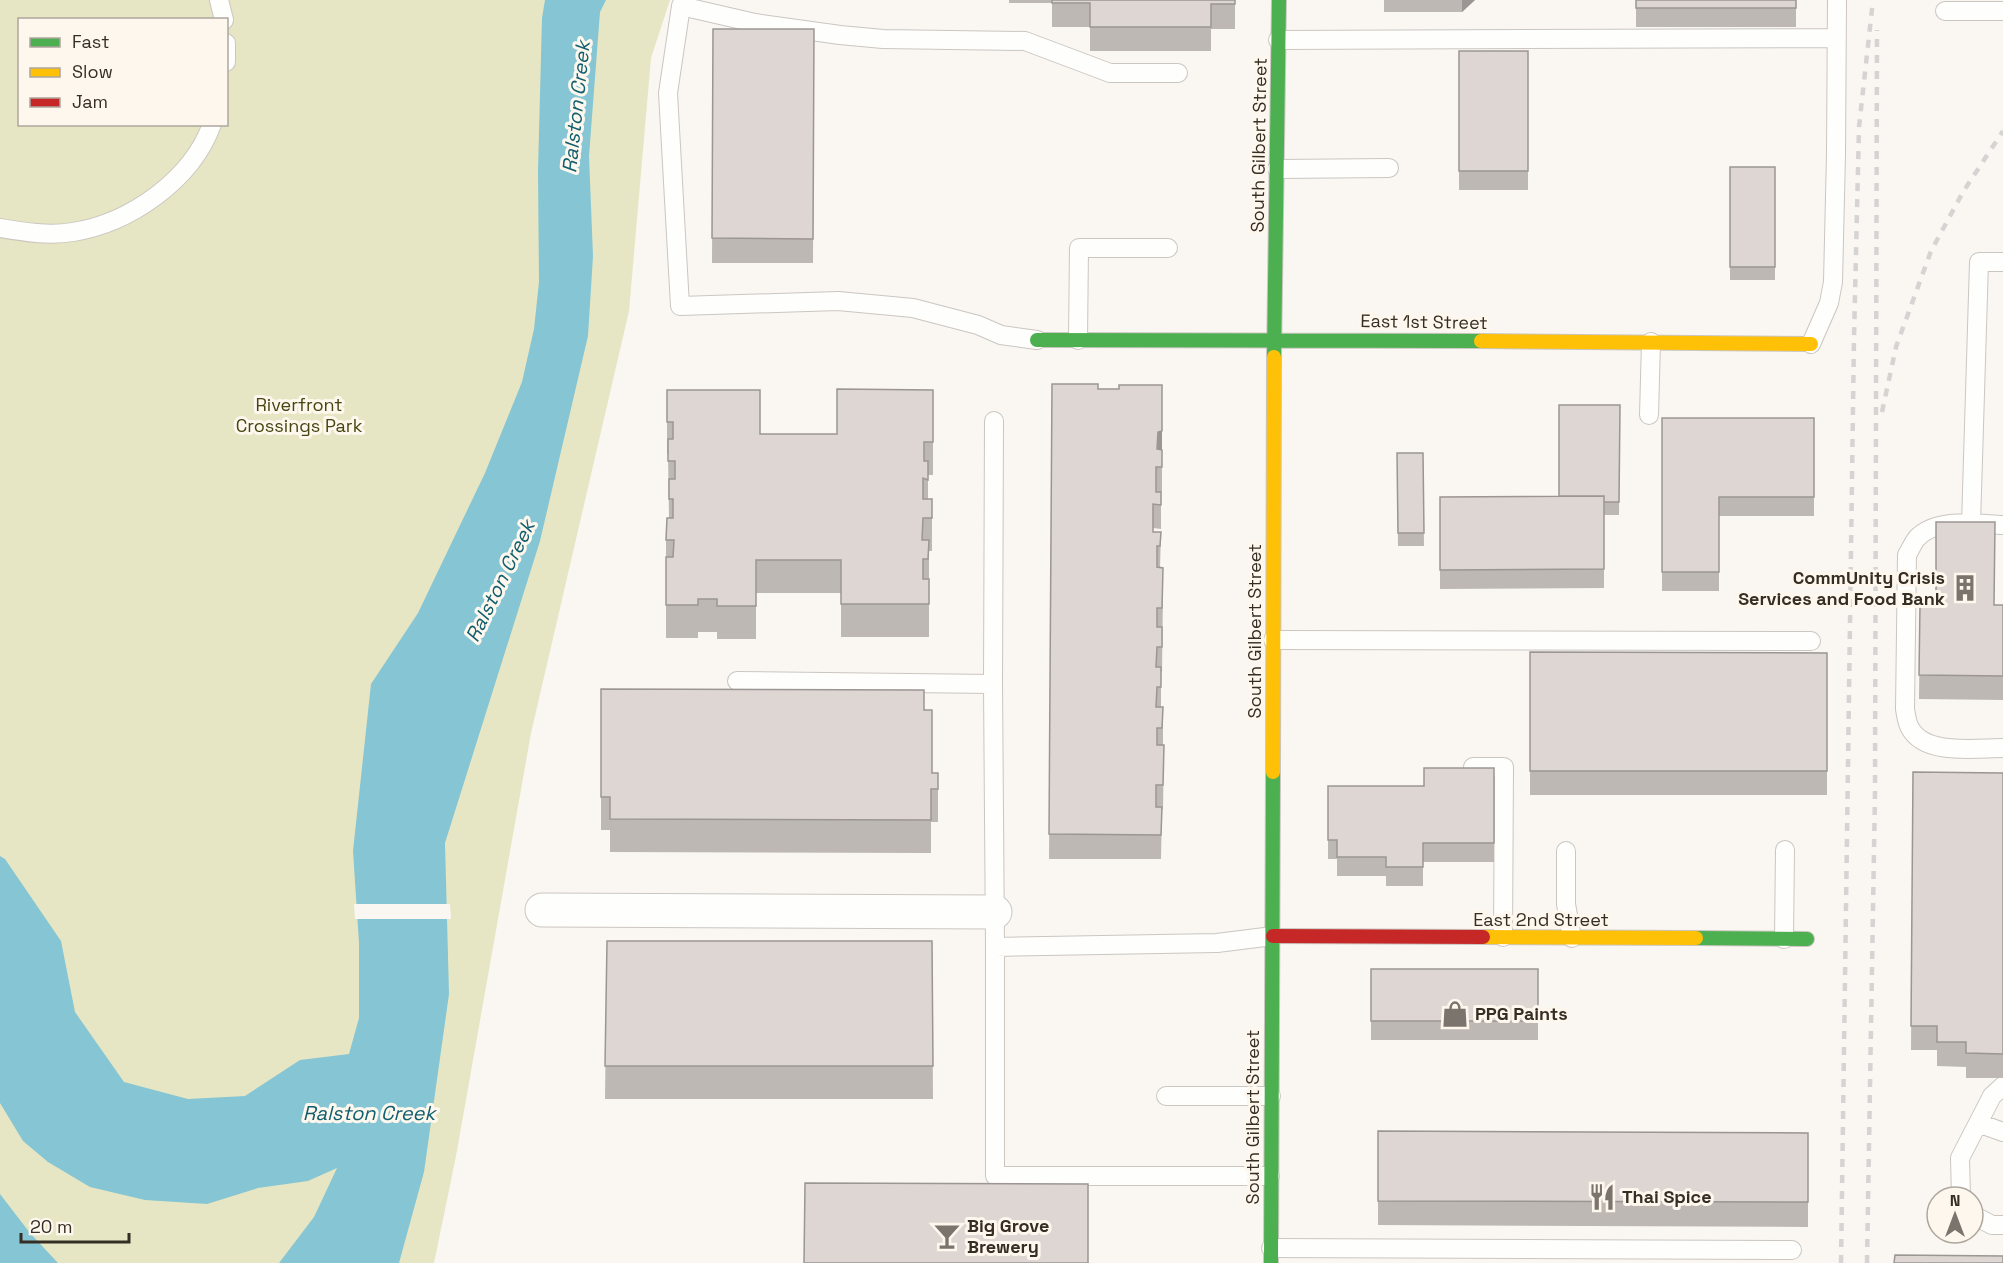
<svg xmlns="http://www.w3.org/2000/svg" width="2003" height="1263" viewBox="0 0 2003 1263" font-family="'Space Grotesk',sans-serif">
  <rect width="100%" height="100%" fill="#faf6f2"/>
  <path fill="#e6e6c4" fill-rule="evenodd" d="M0,0H670L651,58L629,311L531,733L456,1156L434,1263H0ZM20,20H226V124H20Z"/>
  <path fill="#86c5d3" d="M545,0H606L600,12L589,156L593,256L588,336L540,541L445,843L449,994L424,1172L399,1263H279L314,1217L337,1168L308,1181L258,1188L207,1204L145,1200L90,1187L48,1162L23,1141L0,1103V856L5,859L61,941L75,1012L124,1082L188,1099L245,1096L300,1060L349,1054L359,1018V943L353,851L371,684L418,613L485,473L522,382L534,329L539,282L538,171L542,18Z
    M0,1194L30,1233L58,1263H0Z"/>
  <path fill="#faf6f2" d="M354,904H450L451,919H355Z"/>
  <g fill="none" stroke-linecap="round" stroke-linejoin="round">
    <defs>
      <path id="lane" d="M219,0L224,20
        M684,0L681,6L668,93L680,306L838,301L913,308L978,325L1001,335L1037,340
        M681,6L755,23L840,35L883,39L1025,41L1110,73H1178
        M1945,11H2003
        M1278,40L1837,38
        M226,43V62
        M1277,169L1389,168
        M0,228C24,232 49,236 73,232C130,223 192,180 212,124
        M1078,340L1079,248H1168
        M1811,344L1829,303L1833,282L1836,154L1837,0
        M1649,415L1651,342
        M1971,524L1979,262H2003
        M2003,525C1977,524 1937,517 1917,538C1913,543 1910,550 1907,555L1905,709C1906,715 1907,723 1910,728C1925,756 1976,748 2003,748
        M1273,640L1811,641
        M737,681L993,684L995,947
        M993,684L994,421
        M1473,767H1504L1503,937
        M1566,851V904L1572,938
        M1784,939L1785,850
        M1166,1096H1271
        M1978,1123L2003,1132
        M1270,1176H995V947L1217,943L1273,936
        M1961,1197L1960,1158L1992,1096L2003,1086
        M1973,1215L1992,1225H2003
        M1271,1248L1792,1250"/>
      <path id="street" d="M542,910L995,912"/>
      <path id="fast" d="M1037,340L1481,341
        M1274,357L1279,0
        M1696,938L1807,939
        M1271,1263L1273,772"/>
      <path id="slow" d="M1481,341L1811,344
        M1273,772L1274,357
        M1483,937L1696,938"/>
      <path id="jam" d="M1273,936L1483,937"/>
    </defs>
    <use href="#lane" stroke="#cbc6c0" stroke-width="20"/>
    <use href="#street" stroke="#cbc6c0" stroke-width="35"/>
    <use href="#fast" stroke="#cbc6c0" stroke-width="16"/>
    <use href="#slow" stroke="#cbc6c0" stroke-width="16"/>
    <use href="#jam" stroke="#cbc6c0" stroke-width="16"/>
    <use href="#lane" stroke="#fefefd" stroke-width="18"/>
    <use href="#street" stroke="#fefefd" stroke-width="33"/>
    <use href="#fast" stroke="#4caf50" stroke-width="14"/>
    <use href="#slow" stroke="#ffc107" stroke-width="14"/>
    <use href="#jam" stroke="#c62828" stroke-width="14"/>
    <path stroke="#d5d4d3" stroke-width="4.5" stroke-dasharray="8 8" stroke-linecap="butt" d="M1882,412L1896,347L1931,251L1963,192L2003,131
      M1841,1263L1854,338L1859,127L1873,0
      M1867,1263L1875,792L1877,30"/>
  </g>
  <path fill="#beb8b5" d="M1009,0H1235V29H1211V51H1090V27H1052V3H1009Z
    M1384,0H1475L1462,12H1384Z
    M1636,0H1796V27H1636Z
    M713,29H814L813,263H712Z
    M1459,51H1528V190H1459Z
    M1730,167H1775V280H1730Z
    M1052,384L1098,389L1162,450V492H1156H1161V529L1153,528V532H1161L1160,568L1163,592L1162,672H1161V707H1163V745H1164L1163,809H1162L1161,859H1049Z
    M667,390L760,434H837L933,390V475H928V499H932V551H929V637H841V593H756V639H717V632H698V638H666V540L669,518L668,454H667Z
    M1620,405L1619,515H1604V588L1440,589V497L1559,496Z
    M1662,418H1814V516H1719V591H1662Z
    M1397,453H1423L1424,546H1398Z
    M1920,605H2003V700L1919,699Z
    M1530,652L1827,653V795H1530Z
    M601,689L924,710L932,773H938V822H931V853L610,852V830H601Z
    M1494,768V862H1423V886H1386V876H1337V859H1328V786H1424Z
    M1913,772L2003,773V1078H1966V1067L1937,1066V1050H1911Z
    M607,941H932L933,1099H605Z
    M1371,969H1538V1040H1371Z
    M1378,1131L1808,1133V1227L1378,1225Z"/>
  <path fill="#9b9693" d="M1462,0H1475L1462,12Z
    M1162,385V455L1158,456L1157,474L1158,432Z"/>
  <path fill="#ddd6d2" stroke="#9b9693" stroke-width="1.5" d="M1052,0H1235V4H1211V27H1090V3H1052Z
    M1636,0H1796V8H1636Z
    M713,29H814L813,239L712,238Z
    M1459,51H1528V171H1459Z
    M1730,167H1775V267H1730Z
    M1052,384H1098V389H1119V385H1162V431L1158,432L1157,449L1162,450V467H1156V492H1161V505L1153,504V532H1161L1160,546H1157V567L1163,568L1162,608H1157V627H1162V647H1157L1156,667H1161V687H1157L1156,707H1163L1162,728H1157V745H1164L1163,785H1156V807H1162L1161,835L1049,834Z
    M837,389L933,390V442H924V461H928V480L923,478V499H932V518H923L922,540H929L928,559H923V579H929V604H841V560H756V606H717V599H698V605H666V557H673L674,540H666L667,518H673V499H669V479H675V461H668V439H673V422H667V390H760V434H837Z
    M1559,405H1620L1619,502H1604V496H1559Z
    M1662,418H1814V497H1719V572H1662Z
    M1397,453H1423L1424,533H1398Z
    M1604,496V569L1440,570V497Z
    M1936,522H1995L1994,605H2003V676L1919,675L1920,605H1936Z
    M1530,652L1827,653V771H1530Z
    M601,689L924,690V710H932V773H938V789H931V820L610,819V797H601Z
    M1424,768H1494V843H1423V867H1386V857H1337V840H1328V786H1424Z
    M1913,772L2003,773V1054L1966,1053V1042H1937V1026H1911Z
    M607,941H932L933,1066H605Z
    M1371,969H1538V1021H1371Z
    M1378,1131L1808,1133V1202L1378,1201Z
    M805,1183L1088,1184V1263H804Z
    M1895,1255L2003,1256V1263H1894Z"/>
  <defs>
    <symbol id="building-bare" viewBox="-9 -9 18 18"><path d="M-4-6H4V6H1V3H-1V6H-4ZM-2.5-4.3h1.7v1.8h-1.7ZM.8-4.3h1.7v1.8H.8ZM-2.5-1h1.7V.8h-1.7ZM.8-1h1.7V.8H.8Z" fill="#7a746d" stroke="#fef7ee" stroke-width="2.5" paint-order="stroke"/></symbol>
    <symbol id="shop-bare" viewBox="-9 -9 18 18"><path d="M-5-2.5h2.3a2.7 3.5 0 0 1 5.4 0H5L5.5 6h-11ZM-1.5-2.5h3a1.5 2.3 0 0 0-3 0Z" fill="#7a746d" stroke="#fef7ee" stroke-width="2.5" paint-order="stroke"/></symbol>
    <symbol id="restaurant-bare" viewBox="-9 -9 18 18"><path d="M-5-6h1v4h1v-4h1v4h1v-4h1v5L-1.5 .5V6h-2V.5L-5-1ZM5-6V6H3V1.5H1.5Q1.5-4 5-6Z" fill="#7a746d" stroke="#fef7ee" stroke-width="2.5" paint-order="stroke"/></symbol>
    <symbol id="bar-bare" viewBox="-9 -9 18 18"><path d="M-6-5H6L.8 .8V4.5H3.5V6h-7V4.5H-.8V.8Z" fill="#7a746d" stroke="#fef7ee" stroke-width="2.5" paint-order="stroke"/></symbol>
  </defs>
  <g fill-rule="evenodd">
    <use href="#building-bare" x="1946" y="569" width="38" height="38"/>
    <use href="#shop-bare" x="1436" y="995" width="38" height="38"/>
    <use href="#restaurant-bare" x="1583" y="1178" width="38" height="38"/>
    <use href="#bar-bare" x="928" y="1217" width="38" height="38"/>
  </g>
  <g text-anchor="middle" stroke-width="6" stroke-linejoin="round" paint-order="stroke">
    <g font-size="18" fill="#352e25" stroke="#fef7ee">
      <text transform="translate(1259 145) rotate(-89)" y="6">South Gilbert Street</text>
      <text transform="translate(1424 322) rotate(1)" y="6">East 1st Street</text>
      <text transform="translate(1255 631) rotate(-90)" y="6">South Gilbert Street</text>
      <text x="1541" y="926">East 2nd Street</text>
      <text transform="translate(1253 1117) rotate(-90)" y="6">South Gilbert Street</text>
    </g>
    <g font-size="18" fill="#44450f" stroke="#fef7ee">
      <text x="299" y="411">Riverfront<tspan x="299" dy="21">Crossings Park</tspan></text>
    </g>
    <g font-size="18" font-weight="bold" fill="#352e25" stroke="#fef7ee" text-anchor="start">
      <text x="1945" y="584" text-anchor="end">CommUnity Crisis<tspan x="1945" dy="21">Services and Food Bank</tspan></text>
      <text x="1475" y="1020">PPG Paints</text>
      <text x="1622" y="1203">Thai Spice</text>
      <text x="967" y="1232">Big Grove<tspan x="967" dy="21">Brewery</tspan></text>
    </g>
    <g font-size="20" font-style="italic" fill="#105e6e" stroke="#fef7ee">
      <text transform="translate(576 107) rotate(-84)" y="7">Ralston Creek</text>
      <text transform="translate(500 581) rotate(-64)" y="7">Ralston Creek</text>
      <text x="369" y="1120">Ralston Creek</text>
    </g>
  </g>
  <rect x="18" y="18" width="210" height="108" fill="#fef7ee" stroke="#aea79e" stroke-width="1.5"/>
  <rect x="30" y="38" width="30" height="9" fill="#4caf50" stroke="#aea79e" stroke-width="1.5"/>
  <text x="72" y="48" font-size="18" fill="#352e25">Fast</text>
  <rect x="30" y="68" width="30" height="9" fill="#ffc107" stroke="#aea79e" stroke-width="1.5"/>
  <text x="72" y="78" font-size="18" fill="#352e25">Slow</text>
  <rect x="30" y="98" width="30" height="9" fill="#c62828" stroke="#aea79e" stroke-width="1.5"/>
  <text x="72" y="108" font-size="18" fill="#352e25">Jam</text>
  <g transform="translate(1955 1215)"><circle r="28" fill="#fef7ee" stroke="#aea79e" stroke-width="1.5"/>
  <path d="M0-4.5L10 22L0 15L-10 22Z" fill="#7a746d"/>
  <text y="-9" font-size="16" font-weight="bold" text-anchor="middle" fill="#352e25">N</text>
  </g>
  <path d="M21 1233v9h108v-9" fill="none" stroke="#352e25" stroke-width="3"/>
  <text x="30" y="1233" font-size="18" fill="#352e25" stroke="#fef7ee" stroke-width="4.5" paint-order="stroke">20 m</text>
</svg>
